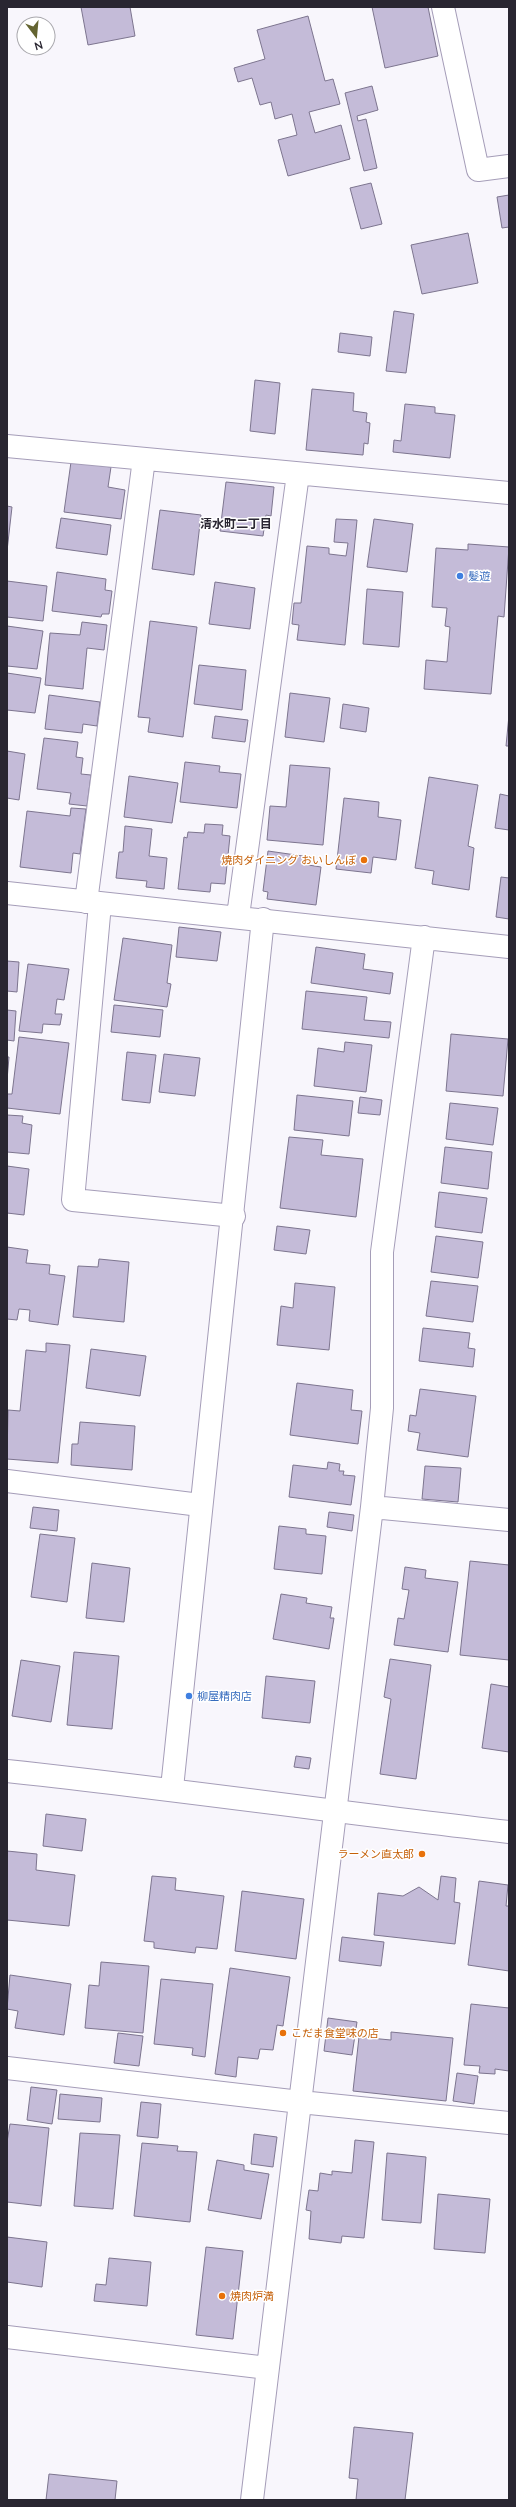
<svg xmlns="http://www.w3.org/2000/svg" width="516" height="2507" viewBox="0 0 516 2507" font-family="'Nunito Sans','Noto Sans JP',sans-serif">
  <rect width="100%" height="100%" fill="#f8f6fc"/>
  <path fill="#c4bbd8" stroke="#7d758f" d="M81,7H130L135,36L88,45Z
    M372,7H428L438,56L385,68Z
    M308,16L325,81L333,79L340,104L309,112L315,133L341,125L350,159L288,176L278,140L297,135L292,114L275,119L271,102L260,105L252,78L238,82L234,68L265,59L257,30Z
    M372,86L378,110L357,116L358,121L366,119L377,168L364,171L345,93Z
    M371,183L382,224L361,229L350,188Z
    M509,195V227L502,228L497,197Z
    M468,233L478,283L422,294L411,245Z
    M394,311L414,314L406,373L386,371Z
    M340,333L372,337L370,356L338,352Z
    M255,380L280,383L275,434L250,431Z
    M312,389L354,393L353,411L367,413L366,422L370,423L368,444L364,443L363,455L306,450Z
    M405,404L435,407V413L455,415L450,458L393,452L394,440L401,441Z
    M71,462L111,467L108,487L125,490L121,519L64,512Z
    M226,482L274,487L271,516L266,515L263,536L220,531Z
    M7,506L12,507L7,551Z
    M160,510L201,515L194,575L152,569Z
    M61,518L111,525L107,555L56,548Z
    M336,519L357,520L345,645L297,640L299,625L292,624L294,603H301L307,546L329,548V554L346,556L348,543L334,542Z
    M374,519L413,524L407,572L367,567Z
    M468,544L509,547L504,617L498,616L491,694L424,689L426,660L447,662L450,627L445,626L447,608L432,607L436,548L468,550Z
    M57,572L106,579L105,590L112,591L109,614H102L101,617L52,611Z
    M7,581L47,586L43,621L7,617Z
    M215,582L255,588L250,629L209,624Z
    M367,589L403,592L399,647L363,644Z
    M150,621L197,627L183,737L148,732L150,718L138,717Z
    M82,622L107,625L104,650L87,648L83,689L45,685L50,633L80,635Z
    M7,626L43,631L37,669L7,666Z
    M199,665L246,670L242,710L194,704Z
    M7,673L41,678L35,713L7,710Z
    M290,693L330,698L324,742L285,737Z
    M49,695L100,702L97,726L83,724L82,733L45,729Z
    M343,704L369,708L366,732L340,728Z
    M509,715V746H506Z
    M215,716L248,720L245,742L212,738Z
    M44,738L78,742L76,757L83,758L81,774L91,775L87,806L69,804L71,793L37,789Z
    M7,751L25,754L19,800L7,798Z
    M185,762L220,766L219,772L241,774L237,808L180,802Z
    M290,765L330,768L323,845L267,840L270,806L286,807Z
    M129,776L178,783L172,823L124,817Z
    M429,777L478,785L468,846L474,848L469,890L432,884L434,871L415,868Z
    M500,794L509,796V830L495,828Z
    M344,798L379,802L378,817L401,820L396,860L373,857L371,873L336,869Z
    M71,808L86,809L80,854L73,853L71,873L20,867L27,811L70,816Z
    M205,824L223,825L222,835L230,836L225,884L211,883L210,892L178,889L184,837L187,838L188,832L204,833Z
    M125,826L152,829L149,856L167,858L164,889L146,887L147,881L116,878L119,852H123Z
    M268,851L303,856L302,864L321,867L316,905L267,899L268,892L263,891Z
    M501,877L509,878V919L496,917Z
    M179,927L221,932L217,961L176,957Z
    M123,938L172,945L167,983L171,984L167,1007L114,1000Z
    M316,947L365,954L363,969L393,973L390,994L311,983Z
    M7,961L19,962L17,992L7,991Z
    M28,964L69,969L64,1000L57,999L55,1014H62L60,1025L43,1024L42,1033L19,1031Z
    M306,991L367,997L364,1020L391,1022L389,1038L302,1029Z
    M114,1005L163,1010L160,1037L111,1032Z
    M7,1010L16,1011L14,1041L7,1040Z
    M451,1034L508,1039L503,1096L446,1091Z
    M19,1037L69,1043L60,1114L7,1108V1094H12Z
    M345,1042L372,1045L366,1092L314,1086L318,1048L344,1052Z
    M127,1052L156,1055L150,1103L122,1100Z
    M164,1054L200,1058L195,1096L159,1092Z
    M7,1057H9L7,1080Z
    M297,1095L353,1101L349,1136L294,1130Z
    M360,1097L382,1100L380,1115L358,1113Z
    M450,1103L498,1108L493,1145L446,1139Z
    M7,1115L23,1116L22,1123L32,1125L29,1154L7,1152Z
    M289,1137L323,1140L321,1155L363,1159L356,1217L280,1208Z
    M445,1147L492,1152L488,1189L441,1183Z
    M7,1166L29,1169L24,1215L7,1213Z
    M439,1192L487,1198L482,1233L435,1227Z
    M277,1226L310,1230L306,1254L274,1250Z
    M436,1236L483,1242L478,1278L431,1272Z
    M7,1247L28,1250L26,1263L50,1265L49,1274L65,1276L58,1325L29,1321L30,1310L19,1309L17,1320L7,1319Z
    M99,1259L129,1262L124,1322L73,1317L78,1266L98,1267Z
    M431,1281L478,1286L473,1322L426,1316Z
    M295,1283L335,1287L329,1350L277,1345L281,1306L293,1308Z
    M423,1328L470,1333L468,1348L475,1349L473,1367L419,1361Z
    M46,1343L70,1345L58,1463L7,1459L8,1410L20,1411L26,1350L46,1352Z
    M91,1349L146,1356L140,1396L86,1388Z
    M297,1383L353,1390L351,1410L362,1411L358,1444L290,1435Z
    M420,1389L476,1396L468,1457L417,1450L420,1433L408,1431L410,1415L416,1416Z
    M80,1422L135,1426L132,1470L71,1465L72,1444H78Z
    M328,1462L340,1464L339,1471H344L343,1475L355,1476L351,1505L289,1497L293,1465L327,1469Z
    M425,1466L461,1468L458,1502L422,1499Z
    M33,1507L59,1510L57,1531L30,1528Z
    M329,1512L354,1515L352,1531L327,1527Z
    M279,1526L306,1529V1534L326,1536L322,1574L274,1569Z
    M40,1534L75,1538L67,1602L31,1597Z
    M470,1561L509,1565V1660L460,1655Z
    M92,1563L130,1568L124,1622L86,1618Z
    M405,1567L426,1570L425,1578L458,1582L448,1652L394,1645L398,1618L404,1619L409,1590L402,1589Z
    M281,1594L307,1598L306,1603L332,1607L330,1618H334L329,1649L273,1639Z
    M74,1652L119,1656L112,1729L67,1725Z
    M390,1659L431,1665L416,1779L380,1774L391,1699L384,1697Z
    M21,1660L60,1666L51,1722L12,1716Z
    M266,1676L315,1681L310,1723L262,1718Z
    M491,1684L509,1687V1752L482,1748Z
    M296,1756L311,1758L309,1769L294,1767Z
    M46,1814L86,1819L82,1851L43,1846Z
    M7,1851L37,1854L36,1870L75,1875L69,1926L7,1920Z
    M152,1876L176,1878L175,1890L224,1896L217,1949L196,1947L195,1953L154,1948V1942L144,1941Z
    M441,1876L456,1878L454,1902L460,1903L455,1944L374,1935L378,1893L403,1896L419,1887L438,1900Z
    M479,1881L508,1885L506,1906H509V1971L468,1965Z
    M242,1891L304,1899L296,1959L235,1951Z
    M342,1937L384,1942L381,1966L339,1961Z
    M101,1962L149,1966L143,2033L85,2028L89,1985L99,1986Z
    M230,1968L290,1977L283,2026L277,2025L273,2050L260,2049L258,2059L238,2057L236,2077L215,2074Z
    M10,1975L71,1984L64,2035L15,2028L18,2011L7,2009Z
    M161,1979L213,1984L205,2057L192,2055L193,2048L154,2044Z
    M471,2004L509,2008V2071L495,2069V2074L479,2073L480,2066L464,2065Z
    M328,2018L357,2022L352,2055L324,2051Z
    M391,2032L453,2038L446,2101L353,2091L359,2037L391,2040Z
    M118,2033L143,2036L139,2066L114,2063Z
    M457,2073L478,2076L474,2104L453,2101Z
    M31,2087L57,2090L52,2124L27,2120Z
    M60,2094L102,2098L100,2122L58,2119Z
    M141,2102L161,2104L158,2138L137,2136Z
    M10,2124L49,2128L41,2206L7,2202V2142Z
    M80,2133L120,2135L113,2209L74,2206Z
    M254,2134L277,2137L273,2167L251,2164Z
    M355,2140L374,2142L364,2238L342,2236L341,2243L309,2239L311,2211L306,2210L309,2190L318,2191L320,2173L332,2175V2171L352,2173Z
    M142,2143L178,2146L177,2151L197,2152L190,2222L134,2216Z
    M387,2153L426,2157L421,2223L382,2220Z
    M217,2160L244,2165V2170L269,2174L261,2219L208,2210Z
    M438,2194L490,2199L485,2253L434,2249Z
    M7,2237L47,2242L42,2287L7,2282Z
    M206,2247L243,2251L233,2339L196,2335Z
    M109,2258L151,2262L147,2306L94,2301L96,2284L106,2285Z
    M354,2427L413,2433L405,2500H356L358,2479L349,2478Z
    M49,2474L117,2481L115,2500H46Z"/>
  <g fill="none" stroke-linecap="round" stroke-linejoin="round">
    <defs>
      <path id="minor" d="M443,7L478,170L509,166
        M7,446L509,493
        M7,893L509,947
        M86,902L144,459
        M100,904L73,1200L234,1216
        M238,916L298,474
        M7,1481L200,1505
        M372,1507L509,1520
        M7,2068L300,2102L509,2123
        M7,2337L267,2368
        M252,2500L372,1507L382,1408V1252L424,937"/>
      <path id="tertiary" d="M7,1771C175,1789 341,1813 509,1832
        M172,1788L263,919"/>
    </defs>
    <use href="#minor" stroke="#a59db8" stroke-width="24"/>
    <use href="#tertiary" stroke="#a59db8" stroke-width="24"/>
    <use href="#minor" stroke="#fff" stroke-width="22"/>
    <use href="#tertiary" stroke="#fff" stroke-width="22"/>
  </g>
  <g fill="#3f7fe0" stroke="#fff" stroke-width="1.5">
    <circle cx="460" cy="576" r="4"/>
    <circle cx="189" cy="1696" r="4"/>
  </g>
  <g fill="#e8710a" stroke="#fff" stroke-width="1.5">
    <circle cx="364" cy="860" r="4"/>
    <circle cx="422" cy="1854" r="4"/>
    <circle cx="283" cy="2033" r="4"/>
    <circle cx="222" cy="2296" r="4"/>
  </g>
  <g text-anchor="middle" stroke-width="3" stroke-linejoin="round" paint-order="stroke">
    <g font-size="11" fill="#366cbe" stroke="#fff" text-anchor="start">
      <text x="468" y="580">髪遊</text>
      <text x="197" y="1700">柳屋精肉店</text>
    </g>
    <g font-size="11" fill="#c56008" stroke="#fff" text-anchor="end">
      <text x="356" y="864">焼肉ダイニング おいしんぼ</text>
      <text x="414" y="1858">ラーメン直太郎</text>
      <text x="291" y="2037" text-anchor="start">こだま食堂味の店</text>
      <text x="230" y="2300" text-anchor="start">焼肉炉満</text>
    </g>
    <g font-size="12" font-weight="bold" fill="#292631" stroke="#fff">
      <text x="236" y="528">清水町二丁目</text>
    </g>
  </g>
  <rect width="516" height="2507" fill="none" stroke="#292631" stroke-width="16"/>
  <g transform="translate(36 36) rotate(164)"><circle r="19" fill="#ffffff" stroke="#a9a8ad"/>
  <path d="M0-3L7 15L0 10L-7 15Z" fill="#646431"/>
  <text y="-6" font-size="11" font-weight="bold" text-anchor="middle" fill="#292631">N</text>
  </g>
</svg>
